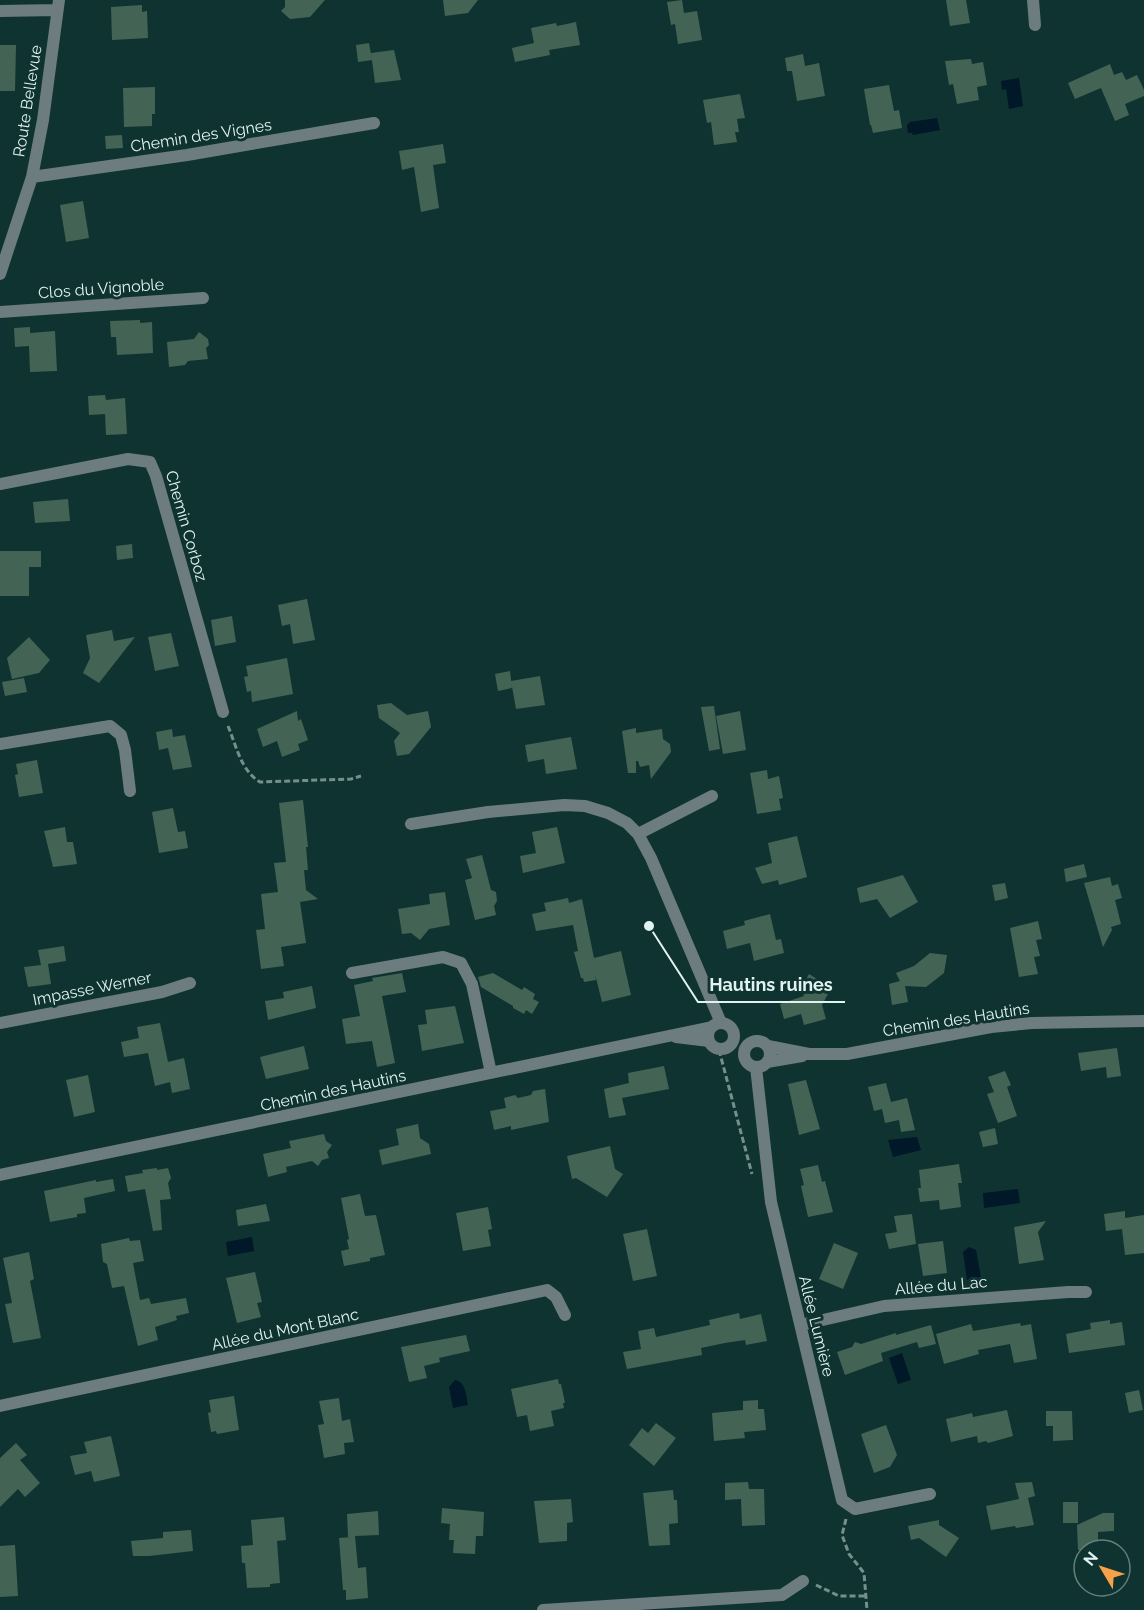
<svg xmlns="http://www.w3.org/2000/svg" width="1144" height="1610" viewBox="0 0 1144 1610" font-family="Raleway,sans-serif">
  <rect width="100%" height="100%" fill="#0f3330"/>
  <path fill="#001827" d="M1019,78L1023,106L1009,109L1006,89L1002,90L1001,81Z
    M937,118L940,130L913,135L912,133H908L907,125L910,122Z
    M917,1137L921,1150L893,1157L888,1140Z
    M1018,1189L1020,1203L984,1208L983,1193Z
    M252,1237L254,1251L228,1256L226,1242Z
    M969,1247L976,1250L981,1277L967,1280L963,1252Z
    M902,1353L911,1380L898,1384L889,1358Z
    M455,1380C466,1382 466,1395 468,1405L453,1408L449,1387Z"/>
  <path fill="#436454" d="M285,0H325L310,17L290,19L281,11L285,7Z
    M443,0H478L468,13L445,16Z
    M682,0L684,13L697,11L702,40L678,44L675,24L671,25L667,2Z
    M946,0H966L970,23L950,26Z
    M142,5V12L147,11L148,38L112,40L111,7Z
    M576,22L580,45L549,50L550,55L515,62L512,48L534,43L531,28L556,23L557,26Z
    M369,43L372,60L358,62L356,45Z
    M0,45H16L15,91H0Z
    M394,50L401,80L375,83L371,53Z
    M803,54L805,66L819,63L825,96L797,101L792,71H787L785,58Z
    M971,59L972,64L983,62L987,85L977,87L979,100L957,104L953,84L949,85L945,61Z
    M1110,64L1114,75L1122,72L1126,80L1137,75L1144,90V96L1125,104L1129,115L1115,121L1101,88L1075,99L1068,83Z
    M889,85L894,111L899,110L902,128L873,133L871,125H870L864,89Z
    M155,87V114H152V126L124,127L123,88Z
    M740,94L745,118L737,119L739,132H735L737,142L714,145L711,122L707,123L703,100Z
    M122,135L123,148L106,149L105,136Z
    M443,144L446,163L433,165L439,208L421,212L414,167L402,170L399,151Z
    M83,201L89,238L66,242L60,205Z
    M140,320V323L152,322L153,353L117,355L116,337H111L110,321Z
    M30,327V333L55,331L57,371L30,372L29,346L15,347L14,328Z
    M199,332L208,339L209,345L206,348L208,359L188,361L185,365L169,367L167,342L194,339Z
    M105,395L106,400L125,398L127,434L106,435L105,414L89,415L88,396Z
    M68,499L70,521L35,523L33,502Z
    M132,544L133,558L117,560L116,546Z
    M0,551H41V567H29V596H0Z
    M307,599L315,640L293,644L290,624L282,626L278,605Z
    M232,616L236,642L215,646L211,620Z
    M112,630L114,641L135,637L99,683L83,673L90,658L86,635Z
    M171,633L179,666L155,671L148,637Z
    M29,637L50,660L39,673L12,679L7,658Z
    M287,658L293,694L252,702L251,691L247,692L244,677L248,676L246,666Z
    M510,671L512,688L498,691L495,674Z
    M540,676L545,705L516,709L511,681Z
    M24,678L27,692L5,696L2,682Z
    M391,703L407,715L428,711L431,727L409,754L397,756L394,741L400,733L379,718L377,705Z
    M714,706L720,749L709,751L701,707Z
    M297,711L298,721L301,719L308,740L298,744L300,750L282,757L277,741L263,747L257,729Z
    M740,711L746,750L723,754L716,716Z
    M636,728V733L662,729L663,739L670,744L671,752L651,779L649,765L640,767L638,761H636V773H628L622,731Z
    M172,729L173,737L185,735L192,767L173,770L168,748L159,750L156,732Z
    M571,737L577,769L546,774L544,759L528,762L525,745Z
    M37,760L43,793L19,797L15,775L18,774L16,764Z
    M767,770L768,779L779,776L783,798L779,799L781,810L757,814L750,773Z
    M303,800L308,847H306L308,870H304L306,890L318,899L300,902L306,943L281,947L284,966L261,969L256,930L265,929L261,894L278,892L274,863L286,862L279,803Z
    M173,808L178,832L185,831L188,848L159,853L152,812Z
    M65,827L67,842H73L77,864L53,867L44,831Z
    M557,827L565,863L523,873L520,856L536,853L532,832Z
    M797,836L807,877L779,885L778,880L762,884L755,868L772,863L768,843Z
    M482,855L491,890L496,892L497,901L494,906L496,915L475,920L465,880L472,878L466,859Z
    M1084,864L1087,877L1066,882L1064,869Z
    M903,875L918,902L890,918L877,899L860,903L857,888Z
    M1110,877L1112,886L1118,884L1122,898L1115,900L1121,924L1111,927L1112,930L1103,947L1084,883Z
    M1005,883L1008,898L995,901L992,885Z
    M445,892L450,925L429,929L420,940L411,933L402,934L398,909L430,904L429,894Z
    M568,898L569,903L582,899L594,958L621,951L631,995L602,1002L595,974L596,980L584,982L583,978H581L574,952L578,951L573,925L536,931L532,914L546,911L544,903Z
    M770,914L776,940L781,939L784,953L754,961L750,943L727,949L723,931L745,925L744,921Z
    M1038,921L1042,939L1036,940L1040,956L1034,957L1038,974L1019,977L1010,928Z
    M64,946L66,961L48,964L51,984L28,987L24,967L41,965L38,950Z
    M930,953L947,955L944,973L926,987L905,986L908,1002L892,1005L889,984L900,981L896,973L914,966Z
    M402,973L406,992L382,996L395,1063L377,1067L372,1041L346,1044L342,1019L360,1016L354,985L373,981L372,978Z
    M493,973L522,990L524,987L535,994L533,999L539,1002L532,1014L526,1010L524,1014L513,1008V1006L481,987L478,977Z
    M809,974L829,986L828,989L829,992L822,1005L826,1019L804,1025L801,1014L784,1019L780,1004L804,996L802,987Z
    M312,986L316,1008L268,1020L265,1001L284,998L283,992Z
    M455,1006L464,1043L422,1051L418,1025L427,1024L425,1010Z
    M160,1023L168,1062L184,1058L190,1089L172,1093L170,1082L155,1086L148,1053L124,1057L121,1042L139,1038L137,1027Z
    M304,1046L309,1069L266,1079L260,1057Z
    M1117,1048L1121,1076L1107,1078L1106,1067L1081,1071L1078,1053Z
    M664,1066L669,1089L622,1098L626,1115L609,1118L604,1089L629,1083L628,1073Z
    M1005,1071L1011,1085L1007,1087L1017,1116L998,1123L987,1094L994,1092L988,1077Z
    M88,1075L95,1112L74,1117L66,1080Z
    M806,1080L820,1129L799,1135L788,1084Z
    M886,1083L891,1102L907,1098L915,1130L901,1132L899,1120L885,1123L882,1109L874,1111L868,1087Z
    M545,1089L549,1122L511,1130V1126L494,1130L490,1111L506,1108L504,1098L515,1095L518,1098L531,1095L533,1091Z
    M418,1124L420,1138L429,1144L431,1154L382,1165L379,1150L399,1145L396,1129Z
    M995,1128L998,1144L983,1147L979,1132Z
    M324,1134L326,1141L332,1145L327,1152L329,1158L322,1160L318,1166L312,1161L286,1167L287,1172L268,1177L263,1154L291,1148L289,1141Z
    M610,1146L615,1169L623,1174L607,1197L576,1178L572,1179L567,1156Z
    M959,1164L962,1183H958L961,1207L940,1210L939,1200L920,1202L918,1188H921L919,1170Z
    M818,1165L822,1182L825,1181L833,1212L808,1217L801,1186L804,1185L800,1169Z
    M157,1168V1170L168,1168L171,1178L168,1183L171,1199L160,1200L162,1230L153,1231L145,1189L128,1192L125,1176L143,1173L142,1170Z
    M113,1179L115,1191L84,1198L86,1213L77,1214V1217L50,1222L44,1191L96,1180V1182Z
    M360,1194L365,1216L376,1215L385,1255L370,1258V1261L344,1266L341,1251L349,1249L347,1240L349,1239L341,1198Z
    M266,1204L270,1221L238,1226L236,1210Z
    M488,1207L492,1229L488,1230L491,1246L463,1251L456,1213Z
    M1125,1211V1218L1144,1215V1253L1125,1255L1122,1229L1106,1231L1104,1214Z
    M912,1214L916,1244L889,1249L885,1234L897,1232L894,1216Z
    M1046,1221L1038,1232L1044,1260L1019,1264L1014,1227Z
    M647,1229L657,1276L633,1281L623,1234Z
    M129,1238L130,1241L140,1240L144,1261L133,1263L140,1300L149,1298L151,1304L186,1298L189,1313L176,1316L177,1320L155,1327L158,1340L138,1346L124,1286L112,1288L107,1264L103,1262L101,1244Z
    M943,1241L947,1273L923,1276L918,1244Z
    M834,1243L858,1253L843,1289L819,1279Z
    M29,1252L34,1279L30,1281L41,1338L13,1343L5,1304L12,1303L3,1258Z
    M255,1272L262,1302L257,1303L261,1317L237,1323L226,1278Z
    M739,1313L740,1319L761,1314L767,1341L746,1345L745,1340L725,1343L701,1348L702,1355L627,1369L623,1352L641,1349L638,1331L654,1328L656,1337L710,1325L709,1320Z
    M1110,1320V1324L1122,1322L1125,1345L1069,1353L1066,1334L1091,1329L1090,1323Z
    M1020,1323L1021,1326L1031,1324L1037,1359L1014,1363L1010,1344L978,1350L979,1354L944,1364L936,1334L971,1324L973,1331Z
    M931,1325L936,1344L919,1348L917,1342L881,1353L883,1361L845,1375L837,1352L852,1347L855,1342L861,1344L896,1333V1335Z
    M466,1335L470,1351L439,1358L440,1362L424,1366L427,1378L409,1382L401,1347Z
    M558,1379L559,1384H561L565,1403H563L564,1408L551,1411L554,1426L530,1431L527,1415L517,1417L511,1389Z
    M1139,1390L1143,1410L1129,1413L1125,1393Z
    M234,1396L239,1430L217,1434L216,1431L211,1432L208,1413L211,1412L209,1400Z
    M339,1398L342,1421L350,1419L354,1442L344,1443L345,1454L324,1458L318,1425L324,1424L319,1401Z
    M758,1400V1409H764L766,1430L744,1432L745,1438L714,1441L712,1413L743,1410V1401Z
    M1007,1410L1013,1436L988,1443L986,1441L978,1443L977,1436L951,1442L946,1419L972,1413L973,1417Z
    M1046,1411H1072L1073,1440L1053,1441V1426H1046Z
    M656,1423L676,1438L654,1466L629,1445L642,1428L648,1433Z
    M886,1425L897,1455L890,1467L874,1473L861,1434Z
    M111,1436L120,1476L94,1482L91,1471L75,1475L70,1456L87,1453L84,1442Z
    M16,1443L27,1455L20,1460L40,1483L25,1497L18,1489L0,1507V1458Z
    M748,1482L749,1489H764L765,1525L742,1526L741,1499L725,1500V1483Z
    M1032,1482L1035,1496L1028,1498L1034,1525L1016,1528L1015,1526L991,1530L986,1506L1019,1499L1015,1483Z
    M673,1490L674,1500H677L678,1523L669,1524L670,1545L649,1546L643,1493Z
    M571,1499L573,1522L567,1523V1541L539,1543L534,1501Z
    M1063,1502H1078V1523H1063Z
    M442,1508L484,1512L483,1536H476L475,1554L453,1553L454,1540H449L450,1524L441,1523Z
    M378,1511L379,1535L355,1536L358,1568L366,1567L368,1598L346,1600V1590H343L339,1538L351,1537H348L347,1514Z
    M1103,1513H1114V1531L1098,1532V1550H1078L1077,1525Z
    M284,1517L286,1540L277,1541L280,1583L270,1584V1587L247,1588L245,1563H242L241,1546L253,1545L251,1520Z
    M939,1520V1525L959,1538L946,1557L919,1538L911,1540L908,1526Z
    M191,1530L193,1551L149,1556H133L131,1541L163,1538V1532Z
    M15,1545L18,1596L0,1597V1546Z"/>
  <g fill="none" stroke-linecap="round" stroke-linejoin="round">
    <path stroke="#74908d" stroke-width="3" stroke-dasharray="6 3" stroke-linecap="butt" d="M228,726C236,745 241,771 260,782L351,779L361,776
      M719,1050L752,1174
      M846,1519L842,1535L849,1554L864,1573L867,1610
      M816,1585L839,1596H866"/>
    <path stroke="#6d7c7f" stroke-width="12" d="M1033,0L1035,25
      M0,11L57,10
      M32,177L187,155L374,123
      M0,274L32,177L43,120L59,0
      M0,312L203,298
      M0,484L128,459L150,462L156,476L223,712
      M0,744L110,726L121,735L125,750L130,791
      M411,824L488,812L564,805L585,806L608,813L627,823L638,834L651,858L721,1023
      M638,834L712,796
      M352,973L443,957L461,963L472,984L491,1073
      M0,1023L162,992L190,983
      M708 1036a13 13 0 1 1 26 0a13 13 0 1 1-26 0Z
      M676,1037L709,1041
      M744 1054a13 13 0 1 1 26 0a13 13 0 1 1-26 0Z
      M768,1046L809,1054H847L991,1027L1032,1023L1144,1021
      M767,1062L802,1056
      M756,1067L771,1202L842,1500L855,1509L930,1494
      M0,1175L712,1027
      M801,1325L884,1306L1068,1292H1086
      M0,1406L547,1290L556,1297L565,1315
      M543,1610L782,1595L803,1581"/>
  </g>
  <g text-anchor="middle" stroke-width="6" stroke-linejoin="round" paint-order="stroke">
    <g font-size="16" fill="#e0f3f1" stroke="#0f3330">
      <text transform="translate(27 101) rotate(-81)" y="6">Route Bellevue</text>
      <text transform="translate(201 135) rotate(-9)" y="6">Chemin des Vignes</text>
      <text transform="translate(101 288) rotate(-4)" y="6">Clos du Vignoble</text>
      <text transform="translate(187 526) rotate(74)" y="6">Chemin Corboz</text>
      <text transform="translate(92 988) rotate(-11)" y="6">Impasse Werner</text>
      <text transform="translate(956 1019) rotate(-9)" y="6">Chemin des Hautins</text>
      <text transform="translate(333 1090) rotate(-12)" y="6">Chemin des Hautins</text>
      <text transform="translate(941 1285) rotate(-5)" y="6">Allée du Lac</text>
      <text transform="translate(817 1326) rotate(76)" y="6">Allée Lumière</text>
      <text transform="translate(285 1329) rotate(-12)" y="6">Allée du Mont Blanc</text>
    </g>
  </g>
  <path fill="none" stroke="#e0f3f1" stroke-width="2" d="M649 926L698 1002H845"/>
  <circle fill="#e0f3f1" stroke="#0f3330" stroke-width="2" cx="649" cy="926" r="6"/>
  <g font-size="18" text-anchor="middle" font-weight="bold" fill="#e0f3f1" stroke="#0f3330" stroke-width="6" stroke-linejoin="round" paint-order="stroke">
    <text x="771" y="991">Hautins ruines</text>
  </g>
  <g transform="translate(1102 1568) rotate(309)"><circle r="28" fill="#0f3330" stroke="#63807d" stroke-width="1.5"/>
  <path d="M0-4.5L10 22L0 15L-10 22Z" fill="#f7a149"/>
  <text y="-9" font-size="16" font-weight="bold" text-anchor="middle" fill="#e0f3f1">N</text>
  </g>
</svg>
